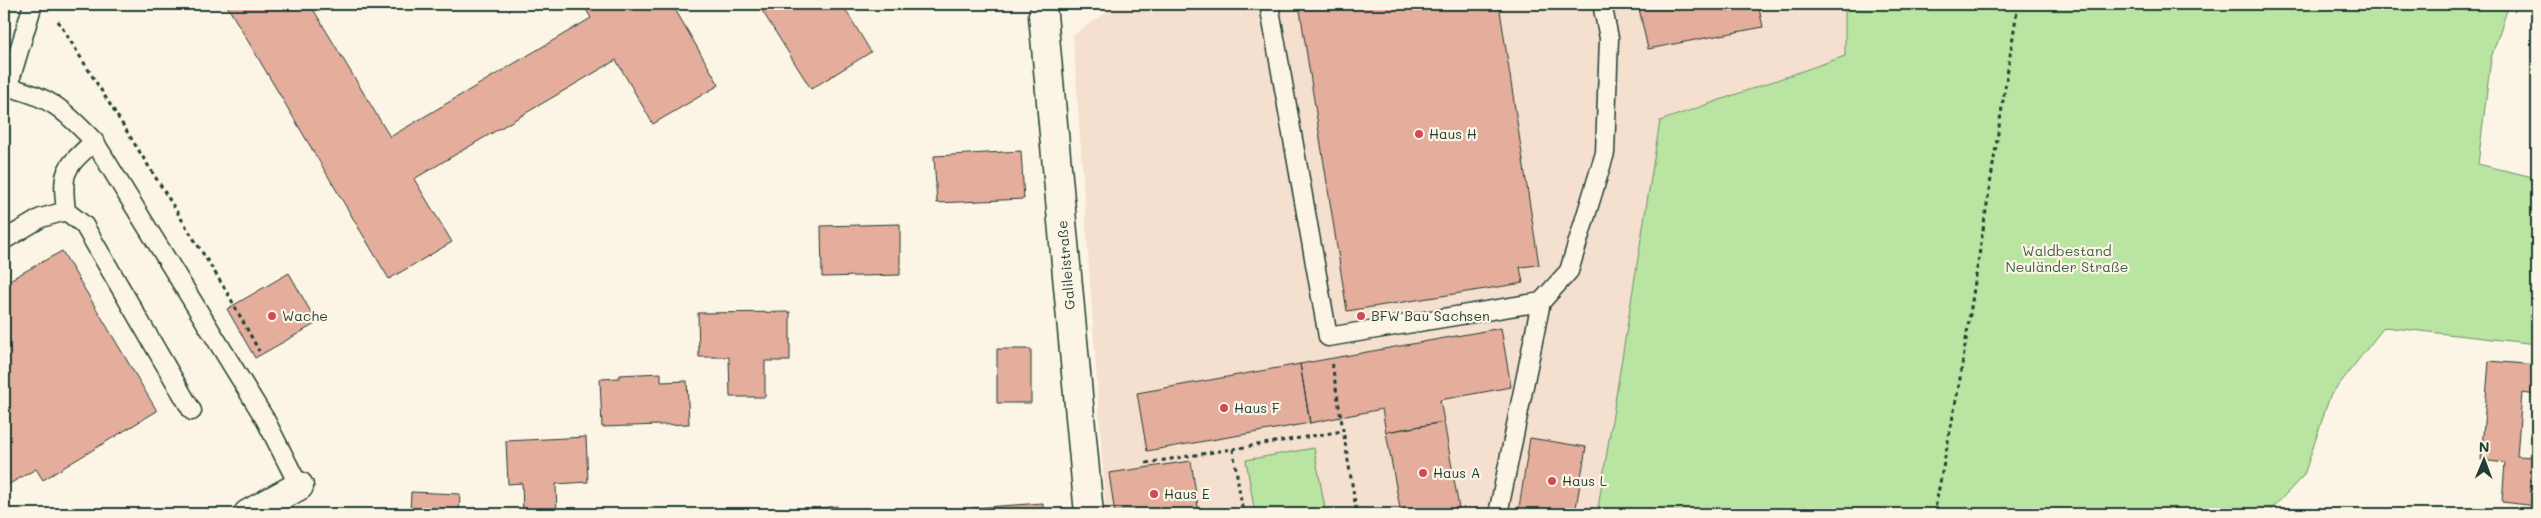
<svg xmlns="http://www.w3.org/2000/svg" width="2541" height="518" viewBox="0 0 2541 518" font-family="Mali,sans-serif">
  <rect width="100%" height="100%" fill="#fcf5e5"/>
  <filter id="ink" filterUnits="userSpaceOnUse"><feTurbulence type="fractalNoise" baseFrequency=".02" numOctaves="2"/><feDisplacementMap in="SourceGraphic" scale="10" xChannelSelector="R" yChannelSelector="G"/><feConvolveMatrix kernelMatrix="1 2 1 2 8 2 1 2 1" color-interpolation-filters="sRGB"/></filter>
  <g filter="url(#ink)">
    <path fill="#f5dfcf" d="M1119,4H1845V56L1660,121L1597,514H1106L1073,35Z"/>
    <path fill="#b9e4a1" stroke="#6c906a" d="M1845,4H2509L2491,58L2478,164L2537,178V344L2384,327L2330,396L2304,475L2267,514H1597L1660,121L1845,56Z
      M1314,448L1326,514H1255L1246,460Z"/>
    <path fill="#e5ad9c" stroke="#1f3d34" d="M226,4H310L390,137L591,18L583,4H672L719,85L653,124L616,60L414,179L452,242L389,279Z
      M758,4H842L871,52L811,89Z
      M1299,4H1499L1539,265L1520,267L1523,283L1347,311Z
      M1638,4H1758L1763,27L1648,49Z
      M1021,151L1024,199L937,203L934,156Z
      M900,224V275L822,277L821,226Z
      M62,251L157,411L43,480L36,469L4,487V283Z
      M289,273L317,323L255,358L227,309Z
      M790,312V361H765V397H730L729,357H699L698,313Z
      M1501,328L1511,387L1440,400L1444,422L1386,432L1382,409L1310,423L1300,364Z
      M997,349H1031V403H997Z
      M2489,361L2537,365V395L2522,393L2517,456L2537,457V506L2502,502L2505,463L2481,460Z
      M1300,364L1310,423L1147,451L1137,393Z
      M661,373V382L687,381L689,424L602,427L600,379L619,378V375Z
      M1444,422L1460,514H1401L1386,432Z
      M586,437L588,482L556,484L557,514H523L522,483L508,484L506,441Z
      M1530,438L1586,447L1575,514H1518Z
      M1191,461L1199,514H1115L1109,473Z
      M411,492L460,494L459,514H410Z
      M1043,503V514H973L972,508Z
      M837,506L838,514H820L819,508Z"/>
    <g fill="none" stroke-linecap="round" stroke-linejoin="round">
      <defs>
        <path id="lane" d="M33,4L8,87C51,97 64,110 94,141L265,419L299,486
          M1269,4L1328,337L1541,302L1569,271L1605,153L1609,38L1602,4
          M66,211C61,169 65,169 94,141
          M4,240L41,218L66,211L84,225L192,411
          M1498,514L1541,302"/>
        <path id="street" d="M1043,15L1089,514
          M248,514L299,486"/>
      </defs>
      <use href="#lane" stroke="#1f3d34" stroke-width="21"/>
      <use href="#street" stroke="#1f3d34" stroke-width="31"/>
      <path stroke="#1f3d34" stroke-width="3" stroke-dasharray="4 4" stroke-linecap="butt" d="M58,21L227,292L259,351
        M1332,364L1357,514
        M1233,449L1243,514
        M1146,463L1343,431
        M1934,514L1959,385L2018,4"/>
      <use href="#lane" stroke="#fcf5e5" stroke-width="18"/>
      <use href="#street" stroke="#fcf5e5" stroke-width="28"/>
    </g>
  </g>
  <g fill="#d1495b" stroke="#fcf5e5" stroke-width="2">
    <circle cx="1419" cy="134" r="5"/>
    <circle cx="272" cy="316" r="5"/>
    <circle cx="1361" cy="316" r="5"/>
    <circle cx="1224" cy="408" r="5"/>
    <circle cx="1423" cy="473" r="5"/>
    <circle cx="1552" cy="481" r="5"/>
    <circle cx="1154" cy="494" r="5"/>
  </g>
  <g text-anchor="middle" stroke-width="4.5" stroke-linejoin="round" paint-order="stroke">
    <g font-size="14" fill="#1f3d34" stroke="#fcf5e5" text-anchor="start">
      <text x="1429" y="139">Haus H</text>
      <text x="282" y="321">Wache</text>
      <text x="1371" y="321">BFW Bau Sachsen</text>
      <text x="1234" y="413">Haus F</text>
      <text x="1433" y="478">Haus A</text>
      <text x="1562" y="486">Haus L</text>
      <text x="1164" y="499">Haus E</text>
    </g>
    <g font-size="14" fill="#3e5e4a" stroke="#fcf5e5">
      <text x="2067" y="256">Waldbestand<tspan x="2067" dy="16">Neuländer Straße</tspan></text>
    </g>
    <g font-size="14" fill="#1f3d34" stroke="#fcf5e5">
      <text transform="translate(1066 265) rotate(-95)" y="5">Galileistraße</text>
    </g>
  </g>
  <rect width="2541" height="518" fill="none" stroke="#fcf5e5" stroke-width="20"/>
  <rect x="10" y="10" width="2521" height="498" fill="none" stroke="#1f3d34" stroke-width="2" filter="url(#ink)"/>
  <g transform="translate(2484 460) rotate(1)" stroke="#fcf5e5" stroke-width="4" paint-order="stroke">
  <path d="M0-4L9 19L0 12L-9 19Z" fill="#1f3d34"/>
  <text y="-8" font-size="14" font-weight="bold" text-anchor="middle" fill="#1f3d34">N</text>
  </g>
</svg>
